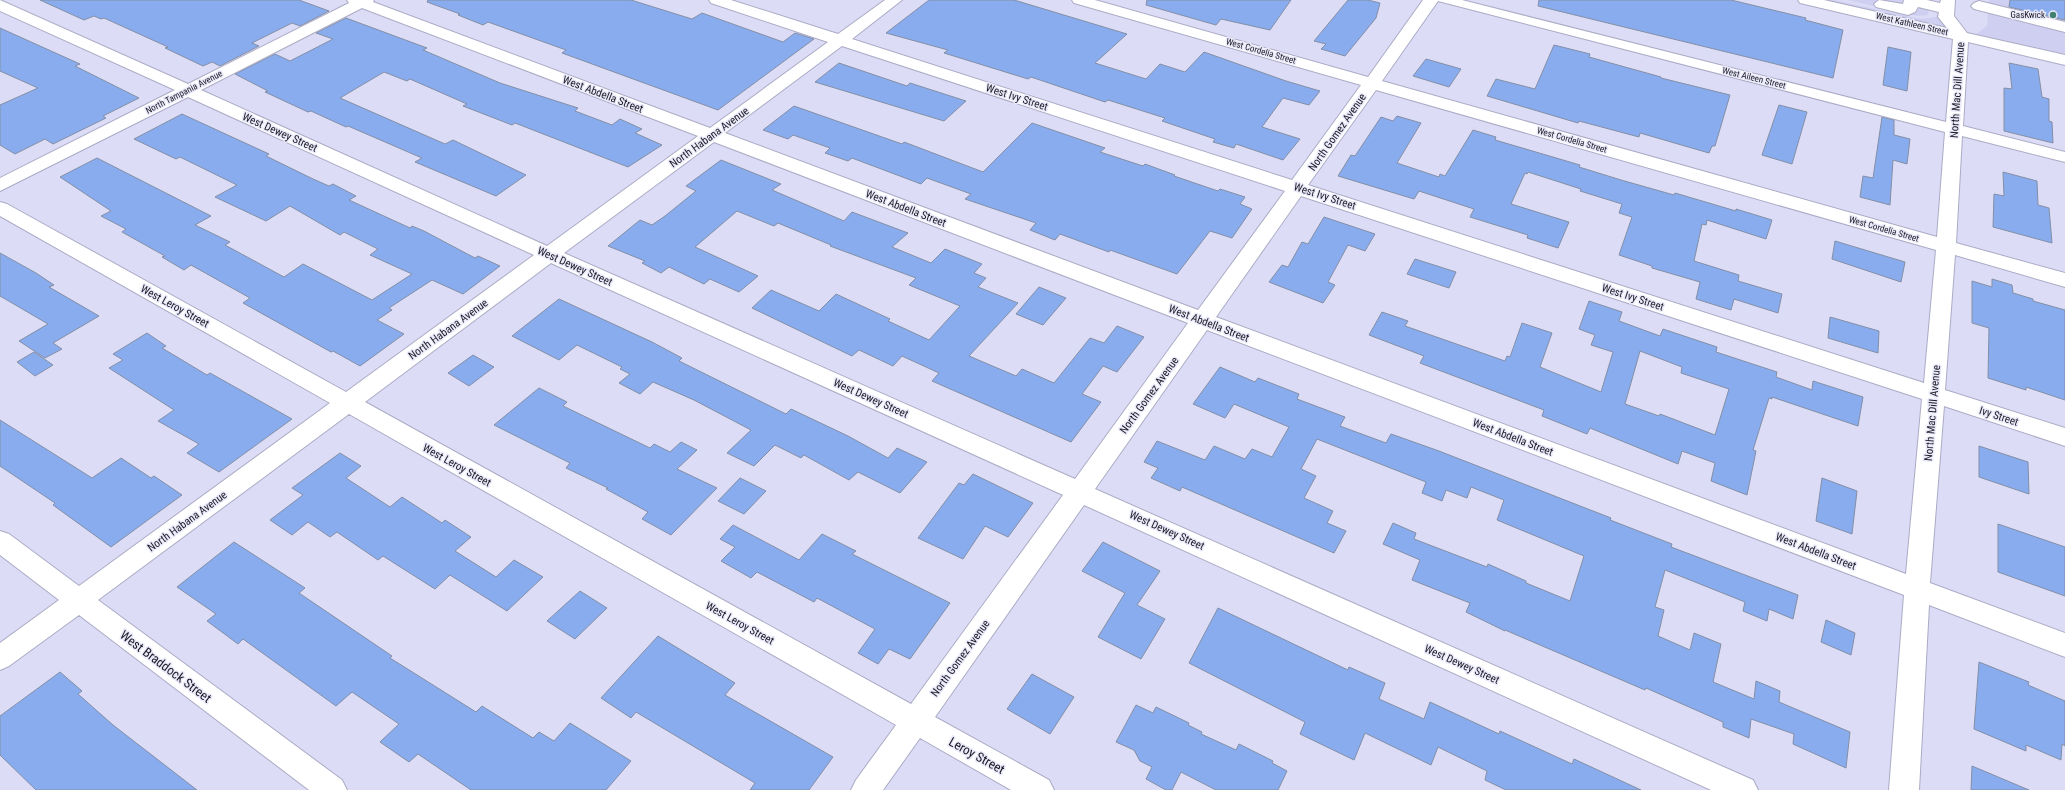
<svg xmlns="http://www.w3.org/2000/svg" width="2065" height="790" viewBox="0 0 2065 790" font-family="'Roboto Condensed',sans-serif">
  <rect width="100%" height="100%" fill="#dcdcf7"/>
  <path fill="#cfcff1" d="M1822,0H1833L1921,19L1936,17L1939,0L1937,15L1947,28Z
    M1848,0H1930L1928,15L1917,16Z
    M1989,0H2065V55L1975,35L1987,26Z"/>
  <path fill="#89acee" stroke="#838fa6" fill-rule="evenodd" d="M40,0H299L329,11L300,26L292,23L252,43L259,46L220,66L212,62L203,66L165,48L168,47L104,18L101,19L94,16L84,20Z
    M428,0H631L692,19L702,13L783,42L795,33L814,39L718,110L562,53L566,50L488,22L483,25L458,15L460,14L427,2Z
    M929,0H1014L1127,34L1095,63L1146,79L1160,64L1185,72L1204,52L1286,81L1320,91L1309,105L1283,98L1262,127L1300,139L1283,160L1236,144L1234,148L1213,142L1215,139L1162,121L1165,118L1108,100L1105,102L1031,77L1028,79L944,53L948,50L886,33Z
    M1147,0H1291L1270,30L1221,19L1216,25L1146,5Z
    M1348,0H1368L1380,3L1376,18L1345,56L1321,49L1326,44L1314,41Z
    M1539,0H1731L1806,18L1805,20L1843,30L1833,78L1538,6Z
    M2010,0H2065V20L2009,7Z
    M346,18L427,48L423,50L500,83L578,108L575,111L612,125L620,119L642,129L635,133L662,145L628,167L515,123L512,125L463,106L467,104L410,79L407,81L384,72L340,98L445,144L453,140L526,175L496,196L415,162L422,158L348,126L346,127L311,111L308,112L265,92L268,91L235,74L275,54L290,61L333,39L316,33Z
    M0,28L80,64L75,66L139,98L103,116L106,118L53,144L45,139L15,154L0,145V105L38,88L0,71Z
    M1554,45L1590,54L1589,57L1661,77V78L1730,95L1715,146H1712L1709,153L1640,133L1639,137L1579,121L1578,123L1487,96L1496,79L1535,89Z
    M1888,47L1911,52L1907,91L1883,85Z
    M1426,59L1461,69L1449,87L1413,76Z
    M839,63L907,86L910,83L966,101L944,121L815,82Z
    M2009,63L2038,69L2042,97L2049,99V121L2052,122L2053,143L2004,131V88L2012,89Z
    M1779,105L1807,112L1792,164L1762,155Z
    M794,106L902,144L904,142L983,172L1032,123L1105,148L1100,152L1143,166L1145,164L1175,175L1174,176L1218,191L1220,189L1245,197L1240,204L1252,209L1232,238L1210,231L1177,274L1110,250L1109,252L1060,234L1055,240L1030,230L1036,223L965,199L971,194L927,178L921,184L852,158L848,161L825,153L830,148L793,135L788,139L763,130Z
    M182,114L269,154L266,156L313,179L329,186L333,184L356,196L349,200L410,228L412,226L424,231L475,258L478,256L500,266L463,294L432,280L389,308L392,310L377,320L404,334L360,366L333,351L331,352L243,303L250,298L191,265L184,270L162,257L165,256L122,232L126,229L101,216L111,211L60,177L97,158L211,216L195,225L230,242L225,245L284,277L303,264L372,300L412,274L370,255L378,249L344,232L340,235L290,206L266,221L215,197L237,185L180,157L176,159L134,139Z
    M1397,116L1421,123L1397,163L1439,177L1440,174L1445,176L1473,130L1496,137L1495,140L1580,165L1579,167L1621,180L1674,195L1675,193L1736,211V209L1772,220L1766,239L1707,220L1706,225L1702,224L1694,261L1739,275L1738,281L1782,294L1778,313L1734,299L1731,310L1696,299L1700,282L1652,268V266L1619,255L1632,217L1619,213L1622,204L1580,191L1581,189L1528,172L1527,174L1525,173L1511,204L1569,222L1558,248L1527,238L1528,235L1470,217L1474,209L1419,191L1414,199L1338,176L1351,155L1355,156L1381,117L1393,121Z
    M1882,117L1894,120V135L1910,139L1907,164L1893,160L1890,205L1860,197L1863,176L1873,178Z
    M721,160L781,184L772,190L844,221L852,212L908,233L892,247L931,263L945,249L982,264L974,273L986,278L978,287L1018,303L969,356L1016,376L1022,369L1054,383L1090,338L1104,343L1117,326L1144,337L1117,372L1103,366L1082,394L1101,402L1071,442L932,381L939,373L902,356L893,366L859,350L852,356L752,308L771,290L819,311L836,294L890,319L888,321L929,340L960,306L909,285L916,278L830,246L831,245L778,223L774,226L737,211L695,247L758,276L739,292L710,279L704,284L669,267L661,273L642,263L645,261L608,246L640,220L652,225L665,216L696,191L686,186Z
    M2003,172L2037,181L2038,205L2049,208L2052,243L1993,227L1994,194L2004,196Z
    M1324,217L1375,234L1365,251L1348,245L1328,282L1335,285L1323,303L1269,282L1282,265L1288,267L1302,242L1308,244Z
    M1835,241L1905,262L1901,282L1832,259Z
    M0,253L36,273L54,285L49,287L99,316L53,343L62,349L45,358L19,341L48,324L0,296Z
    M1415,259L1456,272L1449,288L1407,274Z
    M1992,279L2012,285L2013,293L2033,299V301L2065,310V400L2026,387V390L1988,378L1989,328L1972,323V281L1992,287Z
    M1039,287L1066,298L1043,325L1016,314Z
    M559,299L652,342L682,358L679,361L786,414L791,409L848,436L888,458L897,448L927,462L900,493L858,472L849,480L804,455L801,458L775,445L754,466L727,453L751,430L694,400L653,382L640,394L619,383L630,374L620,369L622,367L577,345L559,360L512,336Z
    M1589,301L1622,312L1619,321L1660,336L1663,329L1717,347L1716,352L1777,372L1776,377L1812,390L1813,381L1863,397L1858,426L1772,397V399L1769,398L1753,450L1756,451L1747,495L1711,481L1715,463L1682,451L1678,464L1590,428L1587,434L1542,416L1544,410L1420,363L1424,356L1369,335L1382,312L1408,321L1405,326L1505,361L1507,356L1510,357L1522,323L1552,333L1540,367L1601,392L1613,352L1591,345L1595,335L1579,329ZM1640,351L1682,367L1681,373L1729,389L1715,435L1660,414L1659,416L1625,404Z
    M1830,317L1879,331L1878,353L1828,338Z
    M147,333L166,346L162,348L207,375L210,373L292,419L219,472L187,453L199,444L158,421L174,410L109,368L123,360L113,354Z
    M34,352L53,365L35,376L17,362Z
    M473,355L494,367L469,386L448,373Z
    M1220,367L1255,382L1258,378L1299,394L1297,399L1345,417L1340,426L1386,443L1391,434L1439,451L1611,518L1610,520L1672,544L1671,547L1798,595L1793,619L1769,609L1767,621L1743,611L1745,602L1665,570L1655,607L1664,610L1658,636L1690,650L1694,633L1721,644L1713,682L1754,699L1756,681L1780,691L1779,702L1850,732L1846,768L1793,744L1794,734L1751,719L1749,738L1723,727V722L1646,688L1645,690L1505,630V631L1466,612L1470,603L1412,580L1420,560L1383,544L1393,523L1416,533L1414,539L1487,567L1488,564L1526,581V583L1570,601L1584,556L1497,520L1504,500L1471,487L1467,498L1446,490L1442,501L1422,493L1426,482L1317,439L1301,469L1316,476L1304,498L1333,511L1327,523L1346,531L1334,553L1182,487L1180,491L1151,478L1158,468L1144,462L1157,441L1205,460L1214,446L1245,459L1252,449L1272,457L1289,427L1234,404L1225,418L1193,404Z
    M539,388L567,402L563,406L650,448L654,444L670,452L681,442L697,450L677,469L717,488L671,535L642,519L648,512L606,489L608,488L566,468L570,463L494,425Z
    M0,420L92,478L121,458L151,478L154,476L182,495L111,547L53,505L55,503L0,466Z
    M1979,446L2028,462L2029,494L1979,477Z
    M340,453L361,466L346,478L390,507L402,497L442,523L445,520L471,537L455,551L496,577L514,560L543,577L507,611L450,575L435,589L383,556L378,560L337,532L330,537L308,522L292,535L270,520L303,495L292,488Z
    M973,474L1033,503L1008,537L985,526L963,559L918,538L959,483L964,485Z
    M740,478L766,491L744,514L718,501Z
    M1822,478L1857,491L1852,534L1816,521Z
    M1998,524L2065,547V596L1998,572Z
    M733,525L799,560L822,534L856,551L852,554L950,603L910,659L889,649L878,664L858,653L875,629L817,598L814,602L757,572L751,578L721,561L735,547L720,539Z
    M234,542L305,588L299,593L392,656L390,658L476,712L482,706L533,738L539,732L554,741L570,723L631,761L606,790H471L418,754L409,762L380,742L399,724L352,692L336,706L243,639L238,644L207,621L216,614L177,587Z
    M1103,542L1160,571L1137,605L1165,619L1141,659L1098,637L1125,593L1082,571Z
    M580,591L607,608L575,639L547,621Z
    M1218,608L1348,670L1349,667L1385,683L1379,699L1424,719L1430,702L1499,734L1500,731L1572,764L1574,759L1641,790H1506L1485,780L1487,771L1438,747L1431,765L1365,733L1354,760L1300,734L1305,722L1189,663Z
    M1826,620L1855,633L1851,655L1821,642Z
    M658,636L735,683L725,695L833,757L809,790H750L755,783L636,712L631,718L601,698Z
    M1979,662L2029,682L2028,685L2065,701V746L2062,744L2061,760L2026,745V751L1974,729Z
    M60,672L82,691L78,694L113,725L197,790H36L0,755V716Z
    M1032,674L1074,697L1050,734L1007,709Z
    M1136,705L1153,713L1156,707L1189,723L1188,725L1202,732L1201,734L1236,750L1239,744L1273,761L1272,763L1287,771L1278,790H1216L1181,772L1172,790H1166L1146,779L1152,767L1140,761L1134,750L1116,742Z
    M1972,766L2029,790H1971Z"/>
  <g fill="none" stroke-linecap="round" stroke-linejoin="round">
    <defs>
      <path id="minor" d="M0,0L188,84L349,3L347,0H374L373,2L710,128L828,42L711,3L709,0H731L838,34L885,0H902L852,39L1292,180L1361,85L1074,3L1072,0H1095L1368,77L1423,0H1462L1946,122L1953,39L1800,3L1798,0H1824L1947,28L1938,17L1939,12L1918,7L1915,12L1908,15L1876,7L1874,4L1879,0L1903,4L1904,0H1927L1940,3L1941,0H1955L1954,16L1967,33L2065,55V65L1968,42L1963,126L2065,152V162L1962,136L1956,243L2065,273V287L1955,255L1945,390L2065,428V446L1944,406L1930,583L2065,633V657L1929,605L1919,790H1889L1904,595L1207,330L1095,489L1753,780L1758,790H1711L1084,505L935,717L1049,780L1054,790H1011L920,738L883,790H851L856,780L896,725L349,414L98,600L342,780L347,790H309L79,615L9,666L0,670V643L59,600L0,555V531L9,534L79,586L330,403L0,216V202L7,204L346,392L534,255L188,97L0,191V178L175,90L0,11ZM1438,1L1945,132L1937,237L1382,81ZM362,8L698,136L547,246L201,90ZM842,46L1285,191L1198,310L725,133ZM1376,90L1936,250L1924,383L1308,185ZM714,142L1188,323L1075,479L564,253ZM1301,196L1922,399L1906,574L1216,317ZM551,263L1063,495L911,704L365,402Z
        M1979,1L2065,22V32L1974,9L1971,6L1974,3Z"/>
    </defs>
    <use href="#minor" stroke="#ababc5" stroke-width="2"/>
    <use href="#minor" fill="#fff" fill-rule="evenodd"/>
  </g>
  <circle fill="#418170" stroke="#eaeafb" stroke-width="1.5" cx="2053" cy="15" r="4"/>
  <g text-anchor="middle" stroke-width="3" stroke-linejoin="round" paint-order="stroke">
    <g font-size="9" fill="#191923" stroke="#eaeafb" text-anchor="end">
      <text x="2045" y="18">GasKwick</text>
    </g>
    <g font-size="9" fill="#191923" stroke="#eaeafb">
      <text transform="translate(1912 24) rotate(13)" y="3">West Kathleen Street</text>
      <text transform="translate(1261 51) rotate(16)" y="3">West Cordelia Street</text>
      <text transform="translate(1754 78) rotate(14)" y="3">West Aileen Street</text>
      <text transform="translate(184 92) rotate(-27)" y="3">North Tampania Avenue</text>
      <text transform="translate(1572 140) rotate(16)" y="3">West Cordelia Street</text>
      <text transform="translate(1884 229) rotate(16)" y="3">West Cordelia Street</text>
    </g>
    <g font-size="11" fill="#191923" stroke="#eaeafb">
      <text transform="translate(1957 90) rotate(-86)" y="4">North Mac Dill Avenue</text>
      <text transform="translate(603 94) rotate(21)" y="4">West Abdella Street</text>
      <text transform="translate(1017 97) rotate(18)" y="4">West Ivy Street</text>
      <text transform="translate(280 132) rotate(24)" y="4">West Dewey Street</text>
      <text transform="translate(1337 132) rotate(-55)" y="4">North Gomez Avenue</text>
      <text transform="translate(709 137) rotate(-36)" y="4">North Habana Avenue</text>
      <text transform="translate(1325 196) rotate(18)" y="4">West Ivy Street</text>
      <text transform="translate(906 208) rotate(21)" y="4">West Abdella Street</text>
      <text transform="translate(575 266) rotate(24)" y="4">West Dewey Street</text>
      <text transform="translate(1633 297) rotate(18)" y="4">West Ivy Street</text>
      <text transform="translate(175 306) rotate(29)" y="4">West Leroy Street</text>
      <text transform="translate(1209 323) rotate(21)" y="4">West Abdella Street</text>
      <text transform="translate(448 329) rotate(-36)" y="4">North Habana Avenue</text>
      <text transform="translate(1149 395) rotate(-54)" y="4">North Gomez Avenue</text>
      <text transform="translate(871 398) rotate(24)" y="4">West Dewey Street</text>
      <text transform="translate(1932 413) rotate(-85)" y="4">North Mac Dill Avenue</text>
      <text transform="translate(1999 416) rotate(18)" y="4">Ivy Street</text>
      <text transform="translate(1513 437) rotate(21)" y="4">West Abdella Street</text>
      <text transform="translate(457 465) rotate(29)" y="4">West Leroy Street</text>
      <text transform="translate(187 521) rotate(-36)" y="4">North Habana Avenue</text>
      <text transform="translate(1167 530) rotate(24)" y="4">West Dewey Street</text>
      <text transform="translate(1816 551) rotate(21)" y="4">West Abdella Street</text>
      <text transform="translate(740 623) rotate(29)" y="4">West Leroy Street</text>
      <text transform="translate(960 658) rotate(-54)" y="4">North Gomez Avenue</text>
      <text transform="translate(1462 664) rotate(24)" y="4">West Dewey Street</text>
    </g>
    <g font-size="13" fill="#191923" stroke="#eaeafb">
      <text transform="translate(166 666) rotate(37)" y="5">West Braddock Street</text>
      <text transform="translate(977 755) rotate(29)" y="5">Leroy Street</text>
    </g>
  </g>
</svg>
